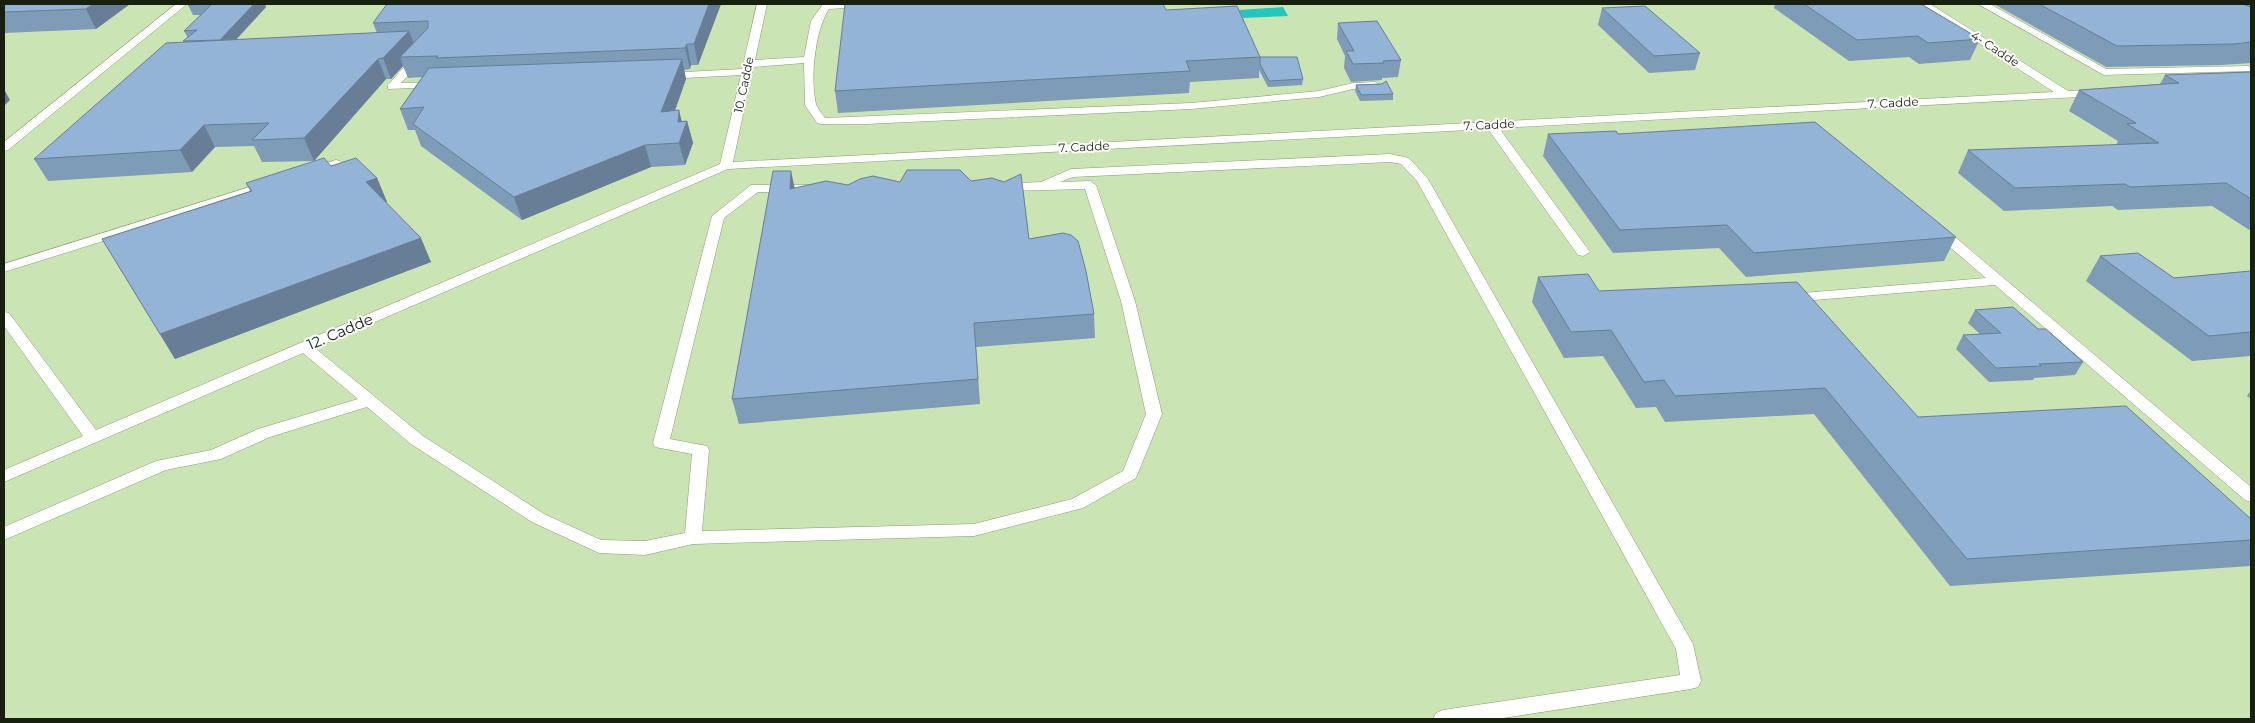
<svg xmlns="http://www.w3.org/2000/svg" width="2255" height="723" viewBox="0 0 2255 723" font-family="Montserrat,sans-serif">
  <rect width="100%" height="100%" fill="#d9f0c5"/>
  <path fill="#cae4b4" d="M4,4H2251V719H4Z"/>
  <path fill="#24c7c0" d="M1283,7L1288,16L1243,18L1239,10Z"/>
  <g fill="none" stroke-linecap="round" stroke-linejoin="round">
    <defs>
      <path id="lane" d="M176,4H187L8,150L4,151V142Z
        M757,4H767L755,60L804,57L811,21L823,4H867L862,7L829,9C815,30 810,79 816,104C818,109 822,114 825,118L1191,103L1319,91L1353,83L1375,82L1380,85L1375,88L1353,89L1319,97L1191,109L866,124H821L817,123L805,105L804,63L753,67L733,162L2054,92L1919,4H1930L2068,91L2097,90L2102,93L2097,96L1499,128L1590,252L1583,256L1578,255L1488,129L728,169L315,348L423,436L544,514L601,540L645,541L685,533L692,454L655,447L653,443L712,216L751,185H820L822,188L816,192H758L724,218L670,439L707,446L709,450L702,531L974,524L1072,499L1123,471L1146,414L1121,301L1085,189L1004,191L1000,190L998,187L1000,184L1041,182L1071,169L1390,154L1409,158L1428,179L1693,644L1701,681L1698,687L1691,689L1497,719H1433L1436,713L1443,710L1680,675L1676,649L1417,181L1401,164L1390,162L1073,177L1060,182L1090,181L1096,185L1135,301L1162,414L1136,478L1083,508L974,536L693,544L645,555L599,553L532,522L411,444L367,407L270,437L221,459L166,470L4,540V527L156,461L211,450L258,429L358,399L303,353L4,482V470L83,436L4,326V312L9,313L96,430L720,164L741,75L666,79L661,76L666,73L742,69Z
        M1978,4H1990L2106,69L2248,66L2251,67V71L2104,75Z
        M418,55L423,58L401,83L436,82L440,83V87L388,89V85L414,56Z
        M336,160L340,161L342,164L340,167L313,175L307,171L309,168Z
        M269,181L275,185L273,188L4,272V264Z
        M1937,225L1942,226L2251,487V502L2245,500L1995,285L1790,302L1783,298L1790,294L1986,278L1932,232L1931,229Z"/>
    </defs>
    <use href="#lane" stroke="#899d76" stroke-width="1"/>
    <use href="#lane" fill="#fff" fill-rule="evenodd"/>
  </g>
  <path fill="#7e9bb8" d="M4,4H130L96,29L4,33Z
    M190,4L266,7L236,40L377,33L373,23L721,4L698,65H691L690,69L684,70L686,79L675,110L682,121H687L693,143L685,165L651,167L522,220L421,146L415,130H408L400,109L422,77L408,78L403,66L391,79H386L314,161L262,162L254,146L215,147L192,172L48,181L34,159L184,42L183,41L188,38L184,31L201,15H193L188,5Z
    M1775,4H1921L1980,39L1970,60L1919,64L1909,57L1849,61L1774,8Z
    M1994,4H2251V63L2222,65L2106,67Z
    M1602,8L1700,53L1695,70L1649,73L1598,25Z
    M1166,10L1303,79L1302,85L1268,87L1259,70V78L1190,82L1189,93L838,113L835,91Z
    M1338,23L1401,60L1398,77L1382,78V80L1351,82L1344,68L1345,56L1337,39Z
    M2251,72V231L2212,206L2118,210L2112,206L2004,211L1958,173L1968,150L2116,145L2118,141L2069,111L2079,90L2160,84L2165,75Z
    M1382,84L1393,94V100L1360,101L1355,91L1356,85Z
    M1548,134H1618L1956,237L1944,261L1746,277L1719,248L1613,253L1543,156Z
    M331,166L377,178L387,202H386L431,262L175,359L102,239L250,191L246,183Z
    M971,181L1029,239L1094,314L1095,338L976,347L980,404L739,424L732,399L795,188L900,182Z
    M2100,256L2174,278L2251,271V356L2192,361L2086,281Z
    M1538,277L1599,291L1918,417L2251,519V566L1950,586L1814,414L1665,422L1656,407L1636,408L1603,356L1564,358L1532,302Z
    M1975,310L2038,329L2083,362L2075,375L2034,378L2033,380L1989,382L1956,349L1963,335L1980,334L1968,323Z
    M2251,390V399L2247,396Z"/>
  <path fill="#677e96" d="M93,4H130L96,29L86,9Z
    M254,4H265L266,7L225,51L220,40Z
    M709,4H721L698,65L694,44Z
    M409,31L417,51L400,57L403,66L391,79L383,58Z
    M687,44L691,65L690,69L685,48Z
    M378,59L386,79L314,161L304,138Z
    M682,59L686,79L667,133L661,112Z
    M4,89L10,100L4,106Z
    M679,110L684,131L687,121L693,143L685,165L679,143L678,122Z
    M204,125L215,147L192,172L180,150Z
    M645,145L651,167L522,220L514,197Z
    M791,171L796,194L790,189Z
    M377,178L387,202L376,205L366,182Z
    M421,238L431,262L175,359L160,334Z"/>
  <path fill="#93b4d6" stroke="#677e96" d="M4,4H93L86,9L4,12Z
    M190,4H212L188,5Z
    M212,4H254L220,40L183,41L197,30L184,31Z
    M387,4H709L694,44H687L685,48L436,58L438,56L400,57L428,28V21L373,23Z
    M845,4H1163L1166,10L1237,6L1260,57L1186,61L1190,71L835,91Z
    M1804,4H1921L1980,39L1928,43L1918,36L1857,40Z
    M2039,4H2243L2251,7V42L2235,44L2117,46Z
    M2243,4H2251V7Z
    M1645,6L1700,53L1654,56L1602,8Z
    M1377,21L1401,60L1383,61L1384,63L1353,64L1346,51H1354L1338,23Z
    M409,31L383,58L378,59L304,138L252,140L269,123L204,125L180,150L34,159L166,43Z
    M1260,57H1297L1303,79L1269,81L1260,64Z
    M682,59L661,112L679,110L678,122L687,121L679,143L645,145L514,197L413,124L424,107L400,109L429,68Z
    M2251,72V199L2226,183L2130,187L2125,184L2015,188L1968,150L2159,143L2127,124L2136,123L2079,90L2179,83L2165,75Z
    M1386,81L1393,94L1361,95L1356,85L1382,84Z
    M1815,122L1956,237L1754,253L1727,225L1620,230L1548,134L1616,131L1618,134Z
    M324,158L331,166L356,158L377,178L366,182L421,238L160,334L102,239L252,191L246,183Z
    M907,170H960L971,181L992,178L1004,182L1021,174L1029,239L1063,233L1071,235L1078,241L1086,271L1094,314L974,323L978,379L732,399L773,171H791L790,189L826,181L848,185L860,179L873,176L900,182Z
    M2138,253L2174,278L2251,271V332L2209,336L2100,256Z
    M1588,274L1599,291L1797,282L1918,417L2126,406L2251,519V540L1967,559L1825,388L1675,396L1664,380L1644,382L1611,330L1571,332L1538,277Z
    M2013,307L2038,329H2046L2083,362L2039,364L2041,366L1996,368L1963,335L2001,333L1975,310Z"/>
  <g text-anchor="middle" stroke-width="4" stroke-linejoin="round" paint-order="stroke">
    <g font-size="12" fill="#171f0f" stroke="#fff">
      <text transform="translate(1995 49) rotate(33)" y="4">4- Cadde</text>
      <text transform="translate(744 85) rotate(-78)" y="4">10. Cadde</text>
      <text transform="translate(1893 103) rotate(-3)" y="4">7. Cadde</text>
      <text transform="translate(1489 125) rotate(-3)" y="4">7. Cadde</text>
      <text transform="translate(1084 147) rotate(-3)" y="4">7. Cadde</text>
    </g>
    <g font-size="15" fill="#171f0f" stroke="#fff">
      <text transform="translate(340 332) rotate(-23)" y="5">12. Cadde</text>
    </g>
  </g>
  <rect width="2255" height="723" fill="none" stroke="#171f0f" stroke-width="10"/>
</svg>
